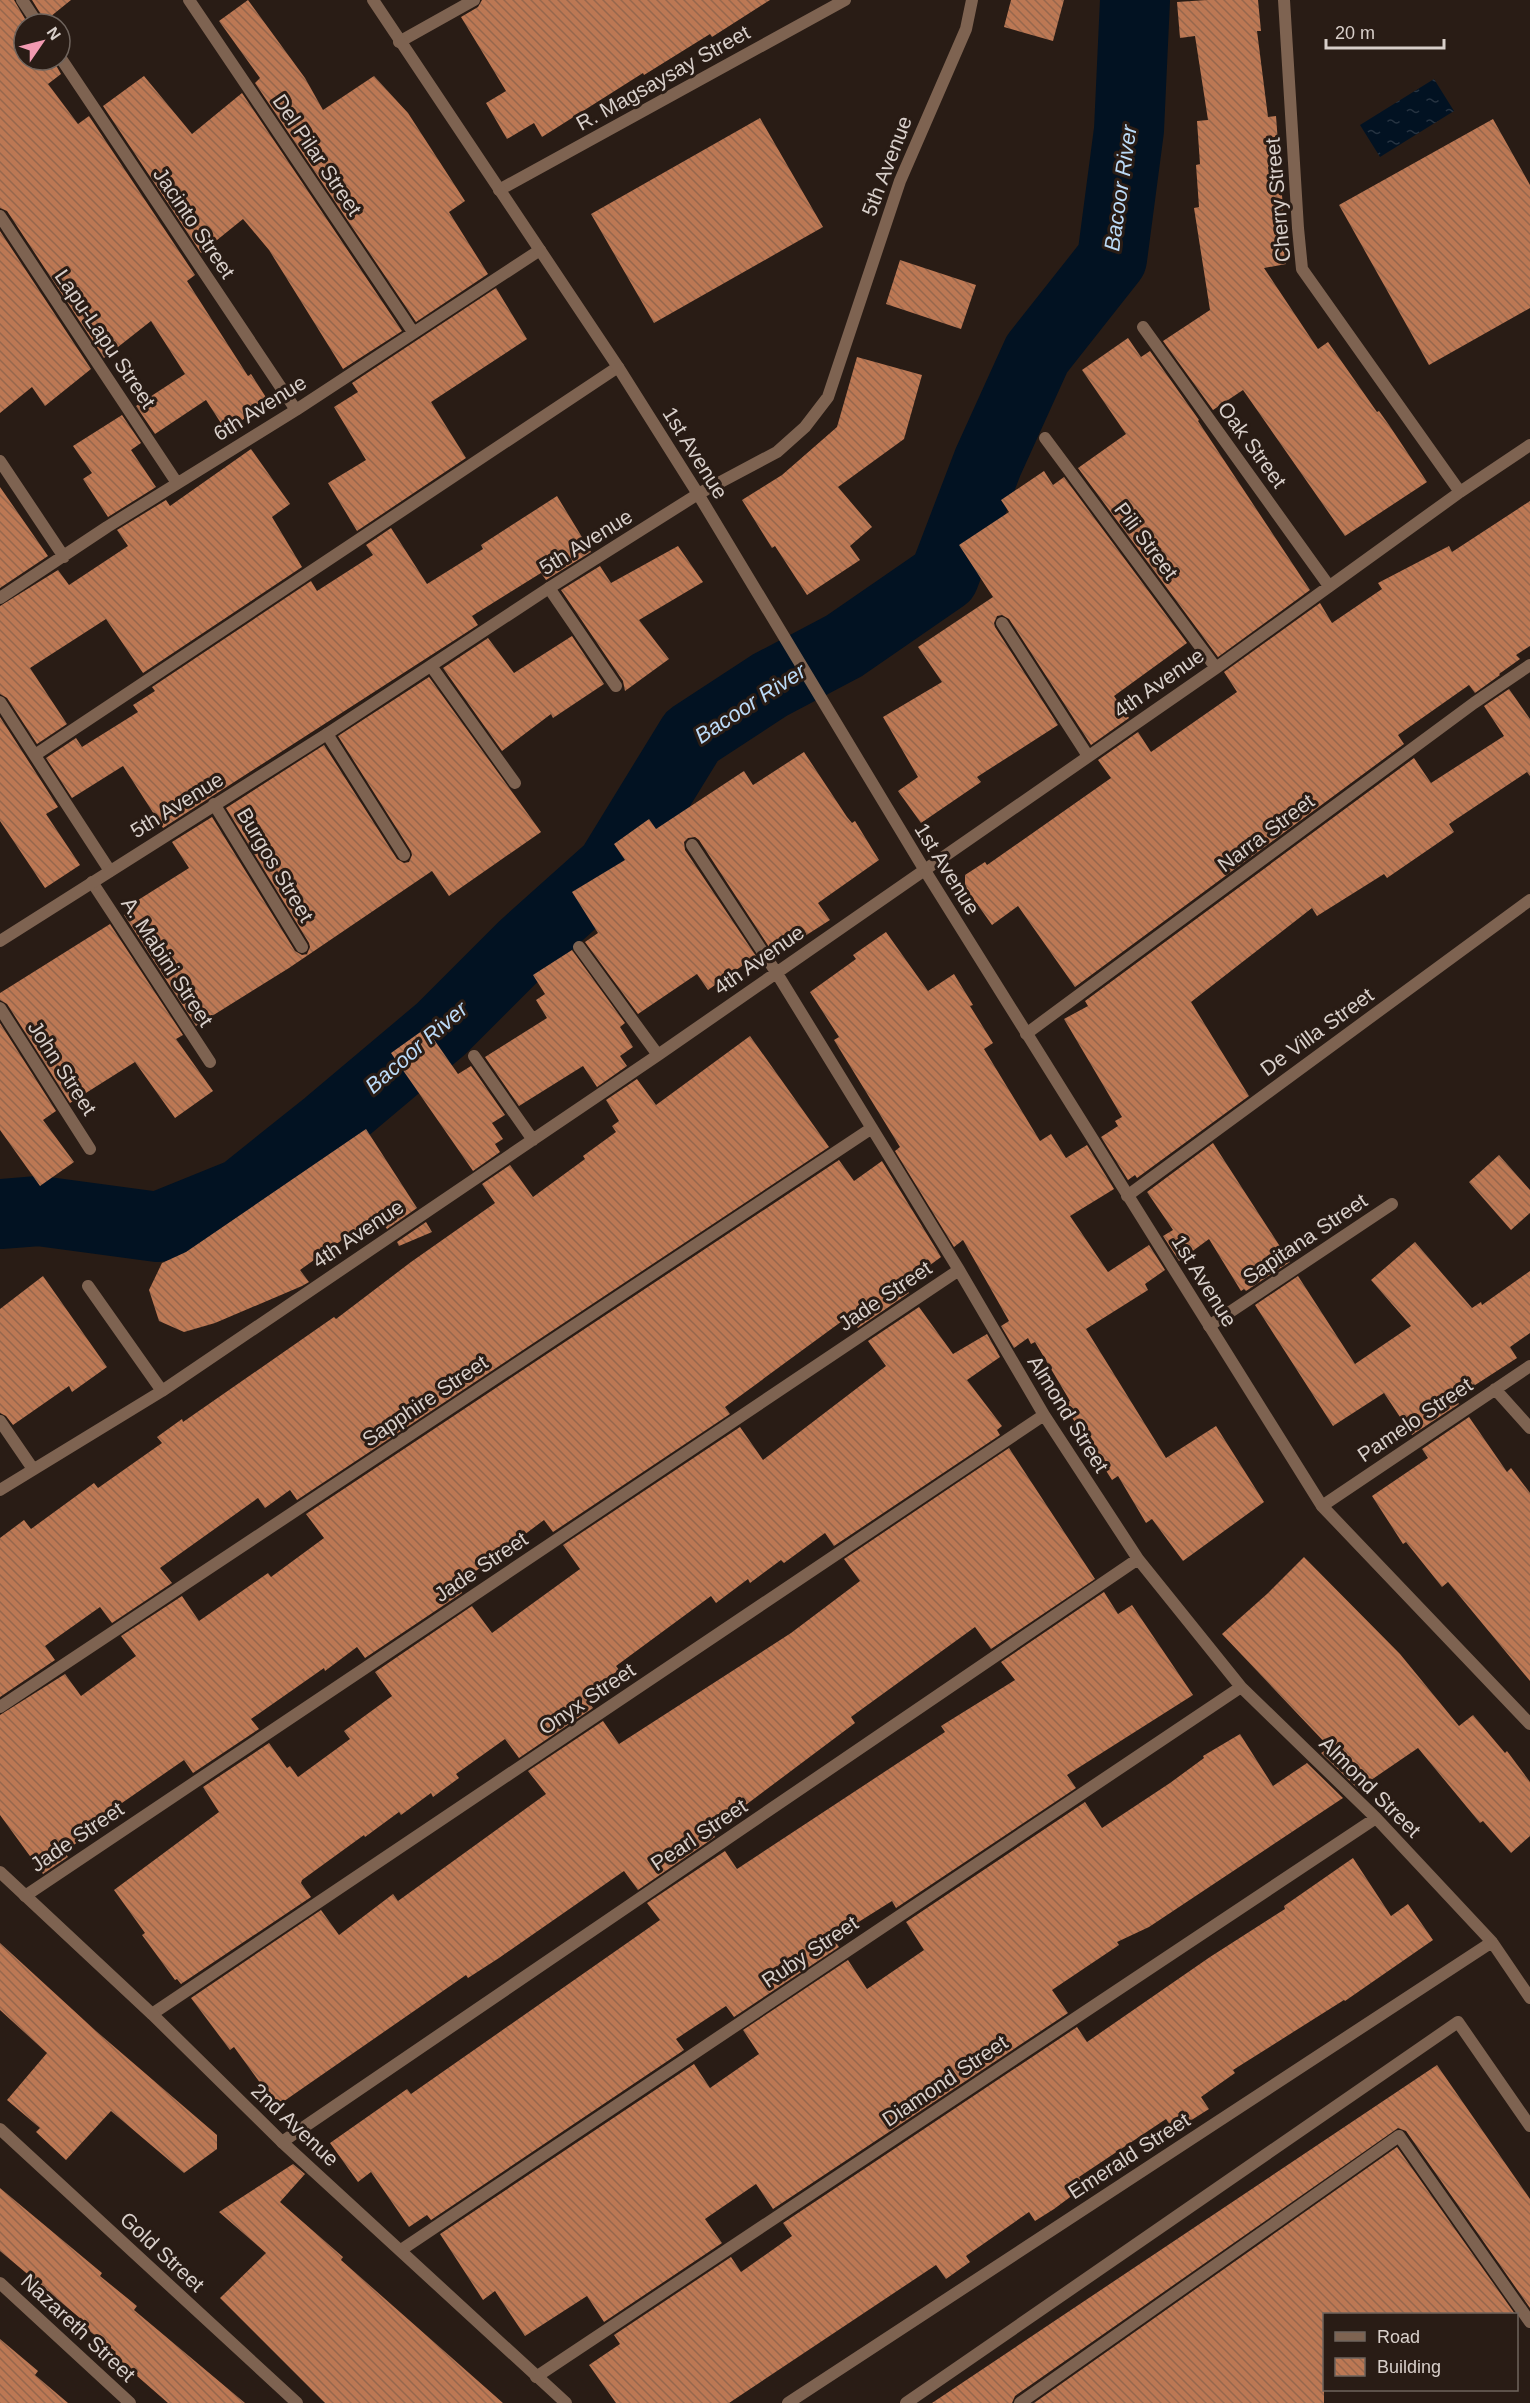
<svg xmlns="http://www.w3.org/2000/svg" width="1530" height="2403" viewBox="0 0 1530 2403" font-family="Helvetica,sans-serif">
  <defs>
    <pattern id="water-ripples" width="26" height="14" patternUnits="userSpaceOnUse" patternTransform="scale(1.5)"><rect width="26" height="14" fill="#021222"/><path d="M2 4q2-2 4 0t4 0M15 11q2-2 4 0t4 0" fill="none" stroke="#263341"/></pattern>
    <pattern id="building-back-hatch" width="6" height="6" patternUnits="userSpaceOnUse" patternTransform="scale(1.5)"><rect width="6" height="6" fill="#bc7854"/><path d="M-1 5l2 2M0 0l6 6M5-1l2 2" fill="none" stroke="#97674d"/></pattern>
  </defs>
  <rect width="100%" height="100%" fill="#291c15"/>
  <path fill="url(#water-ripples)" d="M1434,79L1454,111L1380,157L1360,125Z"/>
  <g fill="none" stroke-linecap="round" stroke-linejoin="round">
    <path stroke="#021222" stroke-width="70" d="M0,1214L39,1211L158,1227L242,1193L327,1125L441,1029L524,946L611,868L692,736L770,685L844,646L944,577L988,462L1037,354L1112,259L1129,130L1135,0"/>
  </g>
  <path fill="url(#building-back-hatch)" d="M0,0H14L28,24H24V60H53L61,74L48,84L78,124L89,116L195,275L187,281L248,376L251,374L269,402L226,431L206,400L155,434L136,406L185,374L151,321L104,358L7,211L0,208Z
    M32,0H71L45,21Z
    M248,0L305,78L323,110L374,76L408,113L465,201L449,212L488,274L416,322L255,83L260,78L219,21Z
    M482,0H770L712,37L710,34L644,75L643,73L542,137L534,123L507,139L486,103L506,91L461,17L478,7Z
    M1011,0H1064L1053,41L1004,27Z
    M1207,0H1258L1261,31H1257L1268,117L1276,116L1285,235H1281L1286,264L1264,268L1318,349L1328,342L1377,412L1379,411L1389,425L1427,482L1345,536L1243,390L1213,410L1163,341L1210,310L1194,208L1199,207L1196,165L1200,164L1197,121L1208,120L1195,36L1180,38L1177,2Z
    M144,76L192,134L242,93L402,331L343,369L269,250L243,219L201,253L103,106Z
    M760,118L823,227L654,323L591,214Z
    M1493,119L1530,185V308L1429,365L1339,205Z
    M0,231L91,369L45,406L32,387L0,413Z
    M900,260L976,285L961,329L886,304Z
    M496,288L527,339L431,402L466,458L357,531L328,483L366,460L334,407L358,392L352,383Z
    M1128,338L1141,357L1150,351L1199,420L1198,421L1310,590L1218,657L1078,468L1126,434L1082,370Z
    M857,357L922,375L904,439L838,487L872,527L850,546L860,560L807,595L775,546L772,548L742,500L782,475L837,427Z
    M122,415L141,443L131,450L156,487L108,517L83,479L92,473L73,446Z
    M251,449L290,504L272,517L302,567L143,673L106,619L30,668L67,724L37,744L7,698L0,694V606L58,570L69,585L128,546L117,530L166,500L170,506Z
    M1044,471L1053,485L1064,477L1187,643L1114,696L1129,718L1091,745L1009,619L1002,615L997,616L994,623L995,627L1058,725L977,777L981,782L921,823L898,791L918,777L883,717L942,682L918,647L993,597L959,545L1009,512L1001,500Z
    M0,487L48,556L0,588Z
    M557,496L591,552L546,580L541,573L472,616L478,625L163,828L123,766L72,798L46,758L76,738L82,747L138,712L133,705L155,691L152,687L311,581L317,591L373,555L366,545L391,528L427,584L483,549L481,545Z
    M1530,501V646L1516,655L1520,659L1499,674L1500,675L1475,693L1469,685L1398,735L1404,744L1075,987L1018,906L992,925L965,887V875L985,862L987,865L1111,778L1098,760L1138,732L1151,752L1237,692L1224,672L1320,603L1332,623L1382,589L1378,583L1449,546L1452,552Z
    M678,546L703,582L639,620L669,659L625,691L623,681L561,590L600,566L611,583Z
    M572,636L604,684L553,718L551,714L502,751L443,668L488,638L514,673Z
    M429,677L541,832L449,896L432,871L289,968L196,1026L124,915L130,911L127,907L189,868L172,842L212,817L295,951L302,955L307,954L310,947L309,943L226,808L324,745L397,859L404,863L409,862L412,855L411,851L338,736Z
    M1509,689L1530,719V776L1527,772L1449,824L1454,832L1387,878L1384,874L1317,916L1312,908L1191,1002L1249,1096L1137,1178L1135,1175L1128,1180L1101,1137L1118,1126L1115,1121L1122,1117L1064,1019L1088,1006L1085,1001L1414,758L1431,783L1504,736L1484,706Z
    M0,717L58,807L46,814L80,865L45,888L0,821Z
    M804,752L847,817L852,823L855,821L879,860L818,903L830,920L783,950L775,943L769,947L699,840L695,837L688,838L684,842L685,850L756,956L708,990L697,974L638,1014L585,942L598,933L572,892L625,860L614,844L649,819L656,829L744,771L753,785Z
    M110,924L183,1035L176,1039L213,1091L175,1118L135,1062L70,1103L7,1004L0,1000V993Z
    M886,932L928,991L954,974L973,1005L970,1006L993,1043L984,1049L1040,1141L1051,1134L1066,1158L1087,1145L1114,1189L1070,1216L1108,1272L1149,1245L1165,1270L1145,1284L1148,1290L1086,1329L1166,1458L1216,1426L1264,1502L1183,1561L1152,1519L1146,1523L1118,1476L1112,1480L1064,1405L1070,1401L1035,1342L1031,1344L1028,1338L1014,1348L1001,1326L1009,1321L963,1240L954,1247L895,1151L900,1147L834,1040L839,1037L810,992L856,959L853,955Z
    M572,950L625,1023L620,1027L633,1047L620,1056L627,1066L597,1087L583,1066L519,1106L485,1057L547,1018L536,1000L545,994L533,975Z
    M0,1023L56,1111L43,1120L74,1162L40,1186L0,1130Z
    M426,1028L458,1074L471,1066L505,1115L492,1123L503,1139L495,1144L500,1152L473,1171L391,1053Z
    M750,1036L829,1147L297,1500L290,1490L265,1508L258,1498L160,1568L172,1583L112,1623L100,1607L45,1646L55,1660L0,1697V1538L24,1520L31,1529L94,1483L98,1488L162,1443L157,1437L182,1419L183,1422L334,1317L336,1319L411,1262L495,1203L482,1184L510,1165L533,1197L585,1159L583,1156L616,1132L612,1126L619,1121L606,1100L637,1079L656,1105Z
    M366,1129L417,1208L387,1229L377,1215L300,1270L309,1282L302,1286L215,1323L184,1332L159,1321L149,1290L162,1263L186,1252Z
    M1213,1143L1290,1262L1246,1291L1244,1289L1241,1291L1209,1239L1179,1261L1163,1236L1173,1230L1147,1192Z
    M1499,1155L1530,1190V1213L1511,1230L1469,1182Z
    M839,1160L854,1181L882,1161L941,1257L903,1285L909,1293L858,1328L849,1316L725,1407L730,1414L553,1532L544,1520L457,1585L462,1593L365,1658L357,1647L325,1671L324,1668L251,1719L259,1729L193,1773L184,1760L93,1823L97,1828L64,1852L68,1857L43,1874L0,1815V1715L65,1674L81,1696L136,1656L121,1636L182,1596L199,1621L268,1573L271,1577L324,1538L306,1514Z
    M426,1222L432,1232L399,1246L397,1242Z
    M1415,1242L1472,1308L1481,1302L1482,1305L1530,1271V1333L1510,1347L1517,1358L1455,1398L1459,1404L1412,1435L1384,1393L1333,1426L1255,1305L1298,1276L1355,1364L1411,1326L1371,1280Z
    M43,1276L107,1367L72,1392L69,1386L13,1425L6,1416L0,1413V1309Z
    M919,1307L953,1354L987,1334L1000,1357L967,1380L1002,1426L997,1430L1000,1435L834,1546L825,1533L784,1563L781,1560L750,1583L748,1579L716,1603L711,1596L616,1666L619,1670L584,1695L593,1708L519,1758L505,1739L456,1774L459,1778L433,1797L431,1793L401,1815L399,1812L365,1837L364,1835L302,1880L301,1883L311,1897L181,1984L177,1979L175,1980L142,1935L145,1933L114,1890L219,1812L203,1787L269,1743L287,1768L290,1766L298,1777L350,1739L344,1731L392,1696L375,1672L472,1606L492,1633L580,1569L563,1545L740,1427L763,1460L886,1366L868,1341Z
    M1469,1417L1507,1472L1511,1468L1530,1493V1681L1448,1582L1442,1587L1406,1542L1403,1544L1372,1496L1428,1458L1422,1449Z
    M1009,1448L1095,1579L991,1649L975,1627L851,1717L855,1723L711,1831L715,1837L638,1890L624,1871L499,1958L468,1978L466,1975L277,2106L234,2047L230,2050L191,1998L321,1910L339,1935L393,1894L398,1901L546,1794L528,1771L603,1721L619,1744L791,1633L860,1581L844,1559Z
    M1304,1557L1400,1654L1459,1726L1473,1715L1505,1753L1507,1751L1530,1782V1836L1511,1853L1483,1821L1480,1823L1418,1748L1358,1789L1321,1753L1330,1748L1222,1634L1267,1594Z
    M1104,1592L1118,1614L1132,1605L1193,1695L1067,1775L1076,1788L896,1908L892,1901L833,1938L839,1947L734,2017L726,2006L676,2039L684,2050L431,2220L427,2215L409,2227L371,2172L358,2182L330,2143L407,2089L411,2094L660,1920L647,1903L725,1851L737,1869L945,1732L941,1726L1015,1680L1001,1662Z
    M1240,1734L1273,1786L1307,1763L1343,1798L1149,1927L1117,1942L1119,1945L1052,1990L1068,2013L773,2209L756,2184L705,2219L722,2243L604,2322L587,2296L525,2336L495,2291L483,2300L440,2234L694,2064L710,2088L759,2054L743,2030L848,1960L867,1989L924,1950L906,1922L1085,1802L1102,1828L1170,1783L1204,1758L1203,1756Z
    M1353,1858L1391,1916L1408,1904L1433,1940L1345,2001L1344,2000L1233,2070L1235,2073L1201,2097L1209,2109L1174,2131L1166,2119L1079,2177L1085,2186L1054,2209L1035,2221L1029,2212L966,2256L970,2262L946,2279L936,2265L729,2403H616L589,2365L620,2344L614,2335L731,2257L741,2272L792,2236L783,2223L1077,2027L1087,2042L1210,1957L1285,1909L1284,1906Z
    M0,1943L96,2031L217,2135V2149L184,2173L111,2111L66,2160L36,2132L40,2128L7,2100L47,2053L0,2010Z
    M1437,2065L1530,2199V2308L1406,2131L1398,2128L1015,2396L1012,2403H932Z
    M1397,2147L1515,2314H1324V2403H1034Z
    M293,2164L305,2174L280,2202L343,2257L341,2260L503,2403H325L220,2298L266,2253L219,2212Z
    M0,2188L102,2273L100,2276L137,2306L134,2310L245,2403H168L113,2355L116,2352L78,2322L81,2319L0,2251Z
    M0,2339L38,2371L35,2375L68,2403H0Z"/>
  <g fill="none" stroke-linecap="round" stroke-linejoin="round">
    <path stroke="#7e6351" stroke-width="12" d="M906,2403L1458,2022L1530,2126
      M1020,2403L1399,2136L1530,2322"/>
    <path stroke="#7e6351" stroke-width="12" d="M22,0L38,24
      M189,0L413,332
      M1284,0L1298,228L1302,269L1460,492
      M399,42L474,0
      M60,57L296,410
      M499,190L845,0
      M0,216L177,483
      M1143,327L1329,586
      M1045,438L1216,668
      M0,461L64,557
      M698,494L777,452L805,427L828,397L900,181L966,29L972,0
      M549,588L616,686
      M0,598L107,527L296,410L540,250
      M1002,623L1088,756
      M431,666L515,783
      M0,702L110,871
      M327,734L404,855
      M35,755L618,367
      M214,804L302,947
      M692,845L776,972L959,1270L1044,1415L1138,1559L1241,1687L1376,1818L1492,1942L1530,1998
      M92,882L210,1062
      M579,947L658,1055
      M0,1008L90,1149
      M1026,1034L1474,703L1530,665
      M474,1056L533,1140
      M1127,1196L1530,900
      M88,1286L162,1391
      M1209,1326L1392,1204
      M1495,1389L1530,1428
      M0,1421L33,1469
      M0,1490L162,1391L658,1055L1216,668L1460,492L1530,445
      M1322,1506L1530,1366
      M0,1707L872,1128
      M25,1896L959,1270
      M152,2014L1044,1415
      M0,2129L297,2403
      M282,2142L1138,1559
      M401,2250L1241,1687
      M0,2283L130,2403
      M536,2377L1376,1818
      M788,2403L1492,1942"/>
    <path stroke="#7e6351" stroke-width="12" d="M373,0L618,367L698,494L924,869L1322,1506L1530,1724
      M0,941L327,734L549,588L698,494
      M0,1872L152,2014L282,2142L566,2403"/>
  </g>
  <g text-anchor="middle" stroke-width="6" stroke-linejoin="round" paint-order="stroke">
    <g font-size="21" fill="#d8cfca" stroke="#291c15">
      <text transform="translate(663 78) rotate(-29)" y="7">R. Magsaysay Street</text>
      <text transform="translate(317 155) rotate(56)" y="7">Del Pilar Street</text>
      <text transform="translate(887 166) rotate(-69)" y="7">5th Avenue</text>
      <text transform="translate(1278 200) rotate(-95)" y="7">Cherry Street</text>
      <text transform="translate(194 223) rotate(56)" y="7">Jacinto Street</text>
      <text transform="translate(105 339) rotate(56)" y="7">Lapu-Lapu Street</text>
      <text transform="translate(260 408) rotate(-32)" y="7">6th Avenue</text>
      <text transform="translate(1252 445) rotate(54)" y="7">Oak Street</text>
      <text transform="translate(695 453) rotate(58)" y="7">1st Avenue</text>
      <text transform="translate(1146 541) rotate(53)" y="7">Pili Street</text>
      <text transform="translate(586 542) rotate(-32)" y="7">5th Avenue</text>
      <text transform="translate(1159 683) rotate(-35)" y="7">4th Avenue</text>
      <text transform="translate(177 805) rotate(-32)" y="7">5th Avenue</text>
      <text transform="translate(1266 833) rotate(-37)" y="7">Narra Street</text>
      <text transform="translate(275 865) rotate(59)" y="7">Burgos Street</text>
      <text transform="translate(947 869) rotate(58)" y="7">1st Avenue</text>
      <text transform="translate(759 960) rotate(-35)" y="7">4th Avenue</text>
      <text transform="translate(167 962) rotate(57)" y="7">A. Mabini Street</text>
      <text transform="translate(1317 1032) rotate(-36)" y="7">De Villa Street</text>
      <text transform="translate(62 1068) rotate(57)" y="7">John Street</text>
      <text transform="translate(358 1234) rotate(-34)" y="7">4th Avenue</text>
      <text transform="translate(1305 1239) rotate(-34)" y="7">Sapitana Street</text>
      <text transform="translate(1204 1281) rotate(58)" y="7">1st Avenue</text>
      <text transform="translate(885 1296) rotate(-34)" y="7">Jade Street</text>
      <text transform="translate(425 1401) rotate(-34)" y="7">Sapphire Street</text>
      <text transform="translate(1068 1414) rotate(58)" y="7">Almond Street</text>
      <text transform="translate(1415 1420) rotate(-34)" y="7">Pamelo Street</text>
      <text transform="translate(481 1567) rotate(-34)" y="7">Jade Street</text>
      <text transform="translate(587 1699) rotate(-34)" y="7">Onyx Street</text>
      <text transform="translate(1370 1787) rotate(45)" y="7">Almond Street</text>
      <text transform="translate(699 1835) rotate(-34)" y="7">Pearl Street</text>
      <text transform="translate(77 1837) rotate(-34)" y="7">Jade Street</text>
      <text transform="translate(810 1952) rotate(-34)" y="7">Ruby Street</text>
      <text transform="translate(945 2081) rotate(-34)" y="7">Diamond Street</text>
      <text transform="translate(295 2125) rotate(43)" y="7">2nd Avenue</text>
      <text transform="translate(1129 2156) rotate(-33)" y="7">Emerald Street</text>
      <text transform="translate(162 2252) rotate(43)" y="7">Gold Street</text>
      <text transform="translate(78 2328) rotate(43)" y="7">Nazareth Street</text>
    </g>
    <g font-size="22" font-style="italic" fill="#bbdaf7" stroke="#291c15">
      <text transform="translate(1120 188) rotate(-82)" y="8">Bacoor River</text>
      <text transform="translate(750 703) rotate(-33)" y="8">Bacoor River</text>
      <text transform="translate(416 1047) rotate(-41)" y="8">Bacoor River</text>
    </g>
  </g>
  <rect x="1323" y="2313" width="195" height="78" fill="#291c15" stroke="#6f645d" stroke-width="1.5"/>
  <rect x="1335" y="2332" width="30" height="9" fill="#7e6351" stroke="#6f645d" stroke-width="1.5"/>
  <text x="1377" y="2343" font-size="18" fill="#d8cfca">Road</text>
  <rect x="1335" y="2358" width="30" height="18" fill="url(#building-back-hatch)" stroke="#6f645d" stroke-width="1.5"/>
  <text x="1377" y="2373" font-size="18" fill="#d8cfca">Building</text>
  <g transform="translate(42 42) rotate(55)"><circle r="28" fill="#291c15" stroke="#6f645d" stroke-width="1.5"/>
  <path d="M0-4.5L10 22L0 15L-10 22Z" fill="#f19ab1"/>
  <text y="-9" font-size="16" font-weight="bold" text-anchor="middle" fill="#d8cfca">N</text>
  </g>
  <path d="M1326 39v9h118v-9" fill="none" stroke="#d8cfca" stroke-width="3"/>
  <text x="1335" y="39" font-size="18" fill="#d8cfca" stroke="#291c15" stroke-width="4.5" paint-order="stroke">20 m</text>
</svg>
